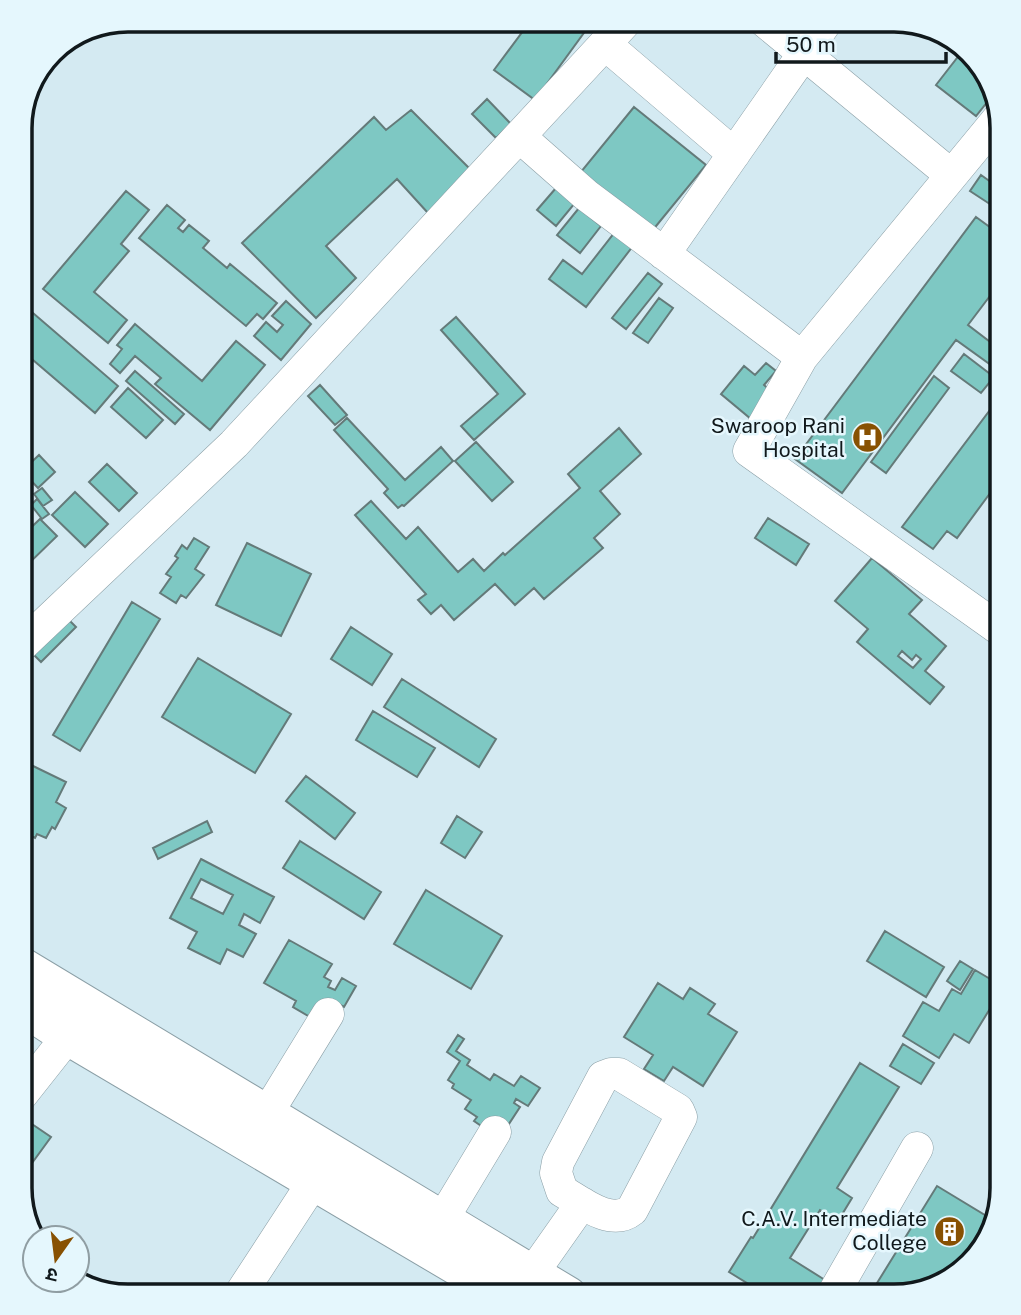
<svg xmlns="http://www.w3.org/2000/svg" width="1021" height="1315" viewBox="0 0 1021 1315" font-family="'Public Sans','Noto Sans Devanagari',sans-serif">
  <rect width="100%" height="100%" fill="#d4eaf2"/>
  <path fill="#7ec8c3" stroke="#647a79" stroke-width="2" fill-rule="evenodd" d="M532,19H594L535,100L494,70Z
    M964,49L984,68L992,96L976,116L936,85Z
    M487,99L511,124L496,138L472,114Z
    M634,107L706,165L652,231L580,173Z
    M411,110L474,173L428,213L397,179L326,246L356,278L316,318L242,243L374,117L386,130Z
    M981,175L1002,190V212L970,191Z
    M556,188L575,203L556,226L537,210Z
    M126,191L149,210L121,244L129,251L94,292L127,320L108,343L43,289Z
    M167,205L185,220L178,228L183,232L189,225L209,241L203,248L227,268L230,264L277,303L263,319L257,314L246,326L139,238Z
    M579,208L601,226L580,253L557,235Z
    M976,217L1002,236V280L968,325L1002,351V373L956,340L842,493L795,459Z
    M615,232L633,246L586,307L549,279L563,260L582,274Z
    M648,273L662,284L626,329L612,318Z
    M659,298L673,308L648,343L633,333Z
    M19,301L118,386L95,413L19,348Z
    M286,301L311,324L281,360L254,336L266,322L277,332L283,325L272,316Z
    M456,317L525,394L474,440L461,426L498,394L441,330Z
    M135,324L202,381L236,341L265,365L210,430L155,384L161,378L135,356L120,373L110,364L122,349L117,345Z
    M964,354L994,377L981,393L951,371Z
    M766,363L776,371L764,385L773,393L751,419L721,394L744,366L755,375Z
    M135,371L184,414L175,424L126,381Z
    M934,376L949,388L886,473L871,462Z
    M320,385L347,415L335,425L308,396Z
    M128,388L163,420L146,438L111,407Z
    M1002,394V477L957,538L947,531L933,549L902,527Z
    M347,418L405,480L441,447L453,461L404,506L402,505L398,508L384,493L388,489L334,430Z
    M619,428L641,454L600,491L620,514L594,538L603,548L544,599L534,588L515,605L495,584L454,620L441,605L431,614L418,600L426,594L355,515L371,501L406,539L418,527L458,572L473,559L484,571L503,553L505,555L580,488L568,474Z
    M476,442L513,482L492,501L455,461Z
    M39,455L55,472L38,488L22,471Z
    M107,464L137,493L119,511L89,482Z
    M42,488L52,500L43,506L34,494Z
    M75,492L108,524L85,547L52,515Z
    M37,499L49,514L42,519L31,505Z
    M768,518L809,544L796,565L755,538Z
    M40,519L57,536L19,573V539Z
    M194,538L209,547L195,569L204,575L186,598L181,595L176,603L160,593L171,577L166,574L178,558L175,556L182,545L187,549Z
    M247,543L311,574L281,636L216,605Z
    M872,558L922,600L909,614L946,646L925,671L944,687L930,704L857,642L868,629L835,601ZM902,651L912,660L916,655L921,659L913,668L898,656Z
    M132,602L160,619L80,751L53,735Z
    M66,617L76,627L41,662L32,653Z
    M351,627L392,654L372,685L331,659Z
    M198,658L291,714L255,773L162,717Z
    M402,679L496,739L479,767L384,707Z
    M373,711L435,748L417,777L356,740Z
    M31,765L66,782L56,802L66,808L55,829L52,827L46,838L37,834L35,838L19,830V787Z
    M306,776L355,813L335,839L286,801Z
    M457,816L482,832L465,858L441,843Z
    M207,821L212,832L158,859L153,848Z
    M300,841L381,892L364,919L283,868Z
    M201,859L274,897L260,923L244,914L239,925L256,934L243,957L227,949L220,964L188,948L197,932L170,918ZM201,879L233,895L223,914L191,898Z
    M426,890L502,936L471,989L394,944Z
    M885,931L944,967L926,997L867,961Z
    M289,940L332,964L324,977L331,981L328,987L335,990L342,978L356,986L344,1007L333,1001L310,1017L293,1007L296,1001L264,983Z
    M960,961L973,969L960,990L947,981Z
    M975,970L1002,986V989L969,1043L954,1034L939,1058L903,1036L923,1002L939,1011L952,989L961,994Z
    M658,983L683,999L690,988L715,1004L708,1014L737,1032L703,1086L673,1067L664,1081L644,1069L653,1055L624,1037Z
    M458,1035L464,1039L456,1051L470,1060L467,1065L490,1080L494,1074L514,1086L521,1076L540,1088L528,1106L516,1099L514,1103L520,1107L505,1130L490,1132L474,1121L477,1117L465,1109L471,1100L452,1088L454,1084L448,1080L460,1061L447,1052Z
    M903,1044L934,1063L921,1084L890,1066Z
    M860,1063L899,1087L837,1188L852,1198L838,1221L820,1210L790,1258L825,1280L816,1296H768L729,1272L751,1237L753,1238Z
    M26,1120L51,1137L19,1181V1130Z
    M937,1186L993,1220L987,1241L953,1278L931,1284L929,1283L927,1286L894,1296H869Z"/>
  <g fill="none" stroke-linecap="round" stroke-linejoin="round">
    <defs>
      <path id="minor" d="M762,19L951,175
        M605,44L734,154
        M999,118L802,357L749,451L1002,631
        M520,137L586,195L802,357
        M664,254L828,19
        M19,648L234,444L628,19
        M611,1074H619L678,1110L681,1117L632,1210C611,1227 581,1202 562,1191L556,1173L558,1162L603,1077Z
        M19,1098L68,1036
        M266,1115L328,1014
        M442,1220L495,1132
        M532,1274L582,1203
        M239,1296L314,1181
        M832,1296L917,1148"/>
      <path id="major" d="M19,965L568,1296
        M19,1004L68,1036L508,1296"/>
    </defs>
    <use href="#minor" stroke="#8b9fa6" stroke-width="33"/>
    <use href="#major" stroke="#8b9fa6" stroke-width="40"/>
    <use href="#minor" stroke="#fff" stroke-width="32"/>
    <use href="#major" stroke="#fff" stroke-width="38"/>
  </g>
  <defs>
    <symbol id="hospital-disc" viewBox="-11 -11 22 22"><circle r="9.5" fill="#885102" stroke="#e5f7fd"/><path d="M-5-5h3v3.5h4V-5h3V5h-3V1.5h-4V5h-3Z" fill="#fff"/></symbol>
    <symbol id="building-disc" viewBox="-11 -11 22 22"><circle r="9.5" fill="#885102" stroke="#e5f7fd"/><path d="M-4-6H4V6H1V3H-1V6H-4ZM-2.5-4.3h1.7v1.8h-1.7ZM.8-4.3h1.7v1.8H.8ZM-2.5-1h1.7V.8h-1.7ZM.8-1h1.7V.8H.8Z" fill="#fff"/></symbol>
  </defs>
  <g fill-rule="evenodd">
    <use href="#hospital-disc" x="850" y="420" width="35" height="35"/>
    <use href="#building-disc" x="932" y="1214" width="35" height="35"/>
  </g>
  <g text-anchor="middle" stroke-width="5" stroke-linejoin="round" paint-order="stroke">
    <g font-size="21" fill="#11191c" stroke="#e5f7fd" text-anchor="end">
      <text x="845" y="433">Swaroop Rani<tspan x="845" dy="24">Hospital</tspan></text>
      <text x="927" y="1226">C.A.V. Intermediate<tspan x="927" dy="24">College</tspan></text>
    </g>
  </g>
  <path d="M0 0H1021V1315H0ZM128 32H894A96 96 0 0 1 990 128V1188A96 96 0 0 1 894 1284H128A96 96 0 0 1 32 1188V128A96 96 0 0 1 128 32Z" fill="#e5f7fd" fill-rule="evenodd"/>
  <path fill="none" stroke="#11191c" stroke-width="3.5" d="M128 32H894A96 96 0 0 1 990 128V1188A96 96 0 0 1 894 1284H128A96 96 0 0 1 32 1188V128A96 96 0 0 1 128 32Z"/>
  <g transform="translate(56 1259) rotate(194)"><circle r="33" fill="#e5f7fd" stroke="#909ea3" stroke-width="2"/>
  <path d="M0-5L12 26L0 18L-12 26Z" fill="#885102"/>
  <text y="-10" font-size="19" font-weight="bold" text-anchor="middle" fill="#11191c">उ</text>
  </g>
  <path d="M776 52v10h170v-10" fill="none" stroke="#11191c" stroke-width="3.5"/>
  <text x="786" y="52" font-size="21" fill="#11191c" stroke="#e5f7fd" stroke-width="5" paint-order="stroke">50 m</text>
</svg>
